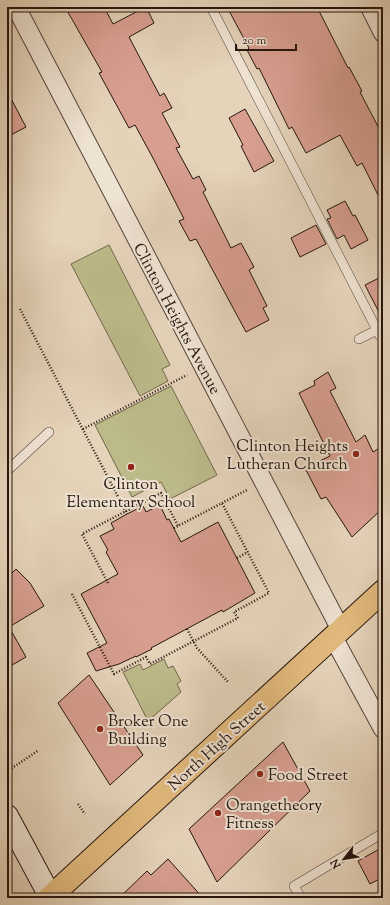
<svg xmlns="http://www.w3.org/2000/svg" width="390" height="905" viewBox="0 0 390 905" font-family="'Sorts Mill Goudy',serif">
  <rect width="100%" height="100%" fill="#e5d3ba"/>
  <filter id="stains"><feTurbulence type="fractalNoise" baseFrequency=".005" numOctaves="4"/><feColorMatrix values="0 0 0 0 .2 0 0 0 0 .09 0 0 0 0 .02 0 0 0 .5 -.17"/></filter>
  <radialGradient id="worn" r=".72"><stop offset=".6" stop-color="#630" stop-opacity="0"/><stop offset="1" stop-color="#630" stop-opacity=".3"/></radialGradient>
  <path fill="#bdba8a" stroke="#71684c" d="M109,245L170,365L162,369L168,381L140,396L71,264Z
    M171,386L217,475L170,499L161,482L132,497L95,425Z
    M164,659L168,668L173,666L181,681L177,684L181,692L148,721L123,672L140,664L143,670Z"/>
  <path fill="#d89f91" stroke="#25150e" d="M65,7H104L113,24L146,7L154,23L129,37L160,96L164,93L172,108L162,113L180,147L176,148L193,179L199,176L206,190L203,192L231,248L241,243L254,267L249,270L267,306L263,308L269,320L246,332L196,239L190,241L179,221L184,219L154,160L135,125L129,128L99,73L102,72Z
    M227,7H317L348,68L349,67L362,91L360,92L383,136V205L362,163L357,166L340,135L306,153L292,127L289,129L259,68L257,69L247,50L249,48Z
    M7,91L26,127L7,137Z
    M245,109L274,161L254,172L241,146L243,145L229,118Z
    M345,201L353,216L355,215L368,240L351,249L344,235L337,239L327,219L331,218L327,210Z
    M316,225L326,244L300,257L291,238Z
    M383,276V320L365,285Z
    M328,372L336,388L330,391L356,442L365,435L373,452L383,446V508L352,537L326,497L321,499L305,468L330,456L299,393L315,385L314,381Z
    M160,505L167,520L169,519L181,542L218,522L255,593L223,612L222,610L151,648L152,649L136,657V656L119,664L96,671L87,653L107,643L81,594L118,574L106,552L108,550L100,536L114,529L111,523L127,514L143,506L146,512Z
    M16,569L30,583L44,606L9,627L26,657L7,668V578Z
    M89,675L143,755L110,785L58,703Z
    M283,742L310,791L217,882L189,829Z
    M383,847V877L370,884L358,861Z
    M168,859L203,898H119L147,871L151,875Z"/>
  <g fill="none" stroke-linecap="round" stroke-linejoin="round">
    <defs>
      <path id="service" d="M211,7L377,330L380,336L383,334
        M359,339L377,330
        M7,471L49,432
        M301,898L294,886L383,833"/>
      <path id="minor" d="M16,7L341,630
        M370,7L383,33
        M333,637L383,729"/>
      <path id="secondary" d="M7,816L51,898"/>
      <path id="primary" d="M49,898L383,591"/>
    </defs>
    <use href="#service" stroke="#554439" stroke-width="10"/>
    <use href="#minor" stroke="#554439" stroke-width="20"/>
    <use href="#secondary" stroke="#25150e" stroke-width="24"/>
    <use href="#primary" stroke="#25150e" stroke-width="24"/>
    <path stroke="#25150e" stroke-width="2.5" stroke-dasharray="1 2" stroke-linecap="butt" d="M20,309L127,514
      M83,429L187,375
      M174,528L247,490
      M237,558L248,552
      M108,583L82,534L161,493L178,526
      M72,594L114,674L146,657L150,664L238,618L234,612L269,593L222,503
      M187,629L197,648L228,682
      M9,770L39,750
      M78,804L85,814"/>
    <use href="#service" stroke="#eee2d2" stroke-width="9"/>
    <use href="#minor" stroke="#eee2d2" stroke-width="18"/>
    <use href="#secondary" stroke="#eee2d2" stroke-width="22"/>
    <use href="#primary" stroke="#e2ba7d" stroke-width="22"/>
  </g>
  <g fill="#8f2418" stroke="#eee2d2" stroke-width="1.5">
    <circle cx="356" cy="454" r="4"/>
    <circle cx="131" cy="467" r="4"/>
    <circle cx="100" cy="729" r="4"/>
    <circle cx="260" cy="774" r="4"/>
    <circle cx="218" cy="813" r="4"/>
  </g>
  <g text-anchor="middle" stroke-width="4" stroke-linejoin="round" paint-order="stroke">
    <g font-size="16" fill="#25150e" stroke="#eee2d2">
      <text transform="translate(178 318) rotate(62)" y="6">Clinton Heights Avenue</text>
      <text transform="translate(216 745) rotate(-42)" y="6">North High Street</text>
    </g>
    <g font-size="16" fill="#25150e" stroke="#eee2d2" text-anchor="start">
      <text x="348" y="451" text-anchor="end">Clinton Heights<tspan x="348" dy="18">Lutheran Church</tspan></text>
      <text x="131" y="489" text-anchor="middle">Clinton<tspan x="131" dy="18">Elementary School</tspan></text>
      <text x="108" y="726">Broker One<tspan x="108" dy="18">Building</tspan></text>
      <text x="268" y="780">Food Street</text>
      <text x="226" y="810">Orangetheory<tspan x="226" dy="18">Fitness</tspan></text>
    </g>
  </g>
  <rect width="390" height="905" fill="none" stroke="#e5d3ba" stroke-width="24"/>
  <rect x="8" y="8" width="374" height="889" fill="none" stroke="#25150e" stroke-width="2"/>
  <rect x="12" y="12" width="366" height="881" fill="none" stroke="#25150e"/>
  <g transform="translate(344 859) rotate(239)" stroke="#eee2d2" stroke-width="3" paint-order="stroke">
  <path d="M0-3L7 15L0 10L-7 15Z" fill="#25150e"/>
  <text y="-6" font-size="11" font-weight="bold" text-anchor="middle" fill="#25150e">N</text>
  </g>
  <path d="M236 44v6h60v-6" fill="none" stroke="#25150e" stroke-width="2"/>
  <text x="242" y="44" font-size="12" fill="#25150e" stroke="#eee2d2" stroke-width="3" paint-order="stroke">20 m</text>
  <rect width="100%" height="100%" filter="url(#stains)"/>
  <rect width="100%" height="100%" fill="url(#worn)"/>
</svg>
